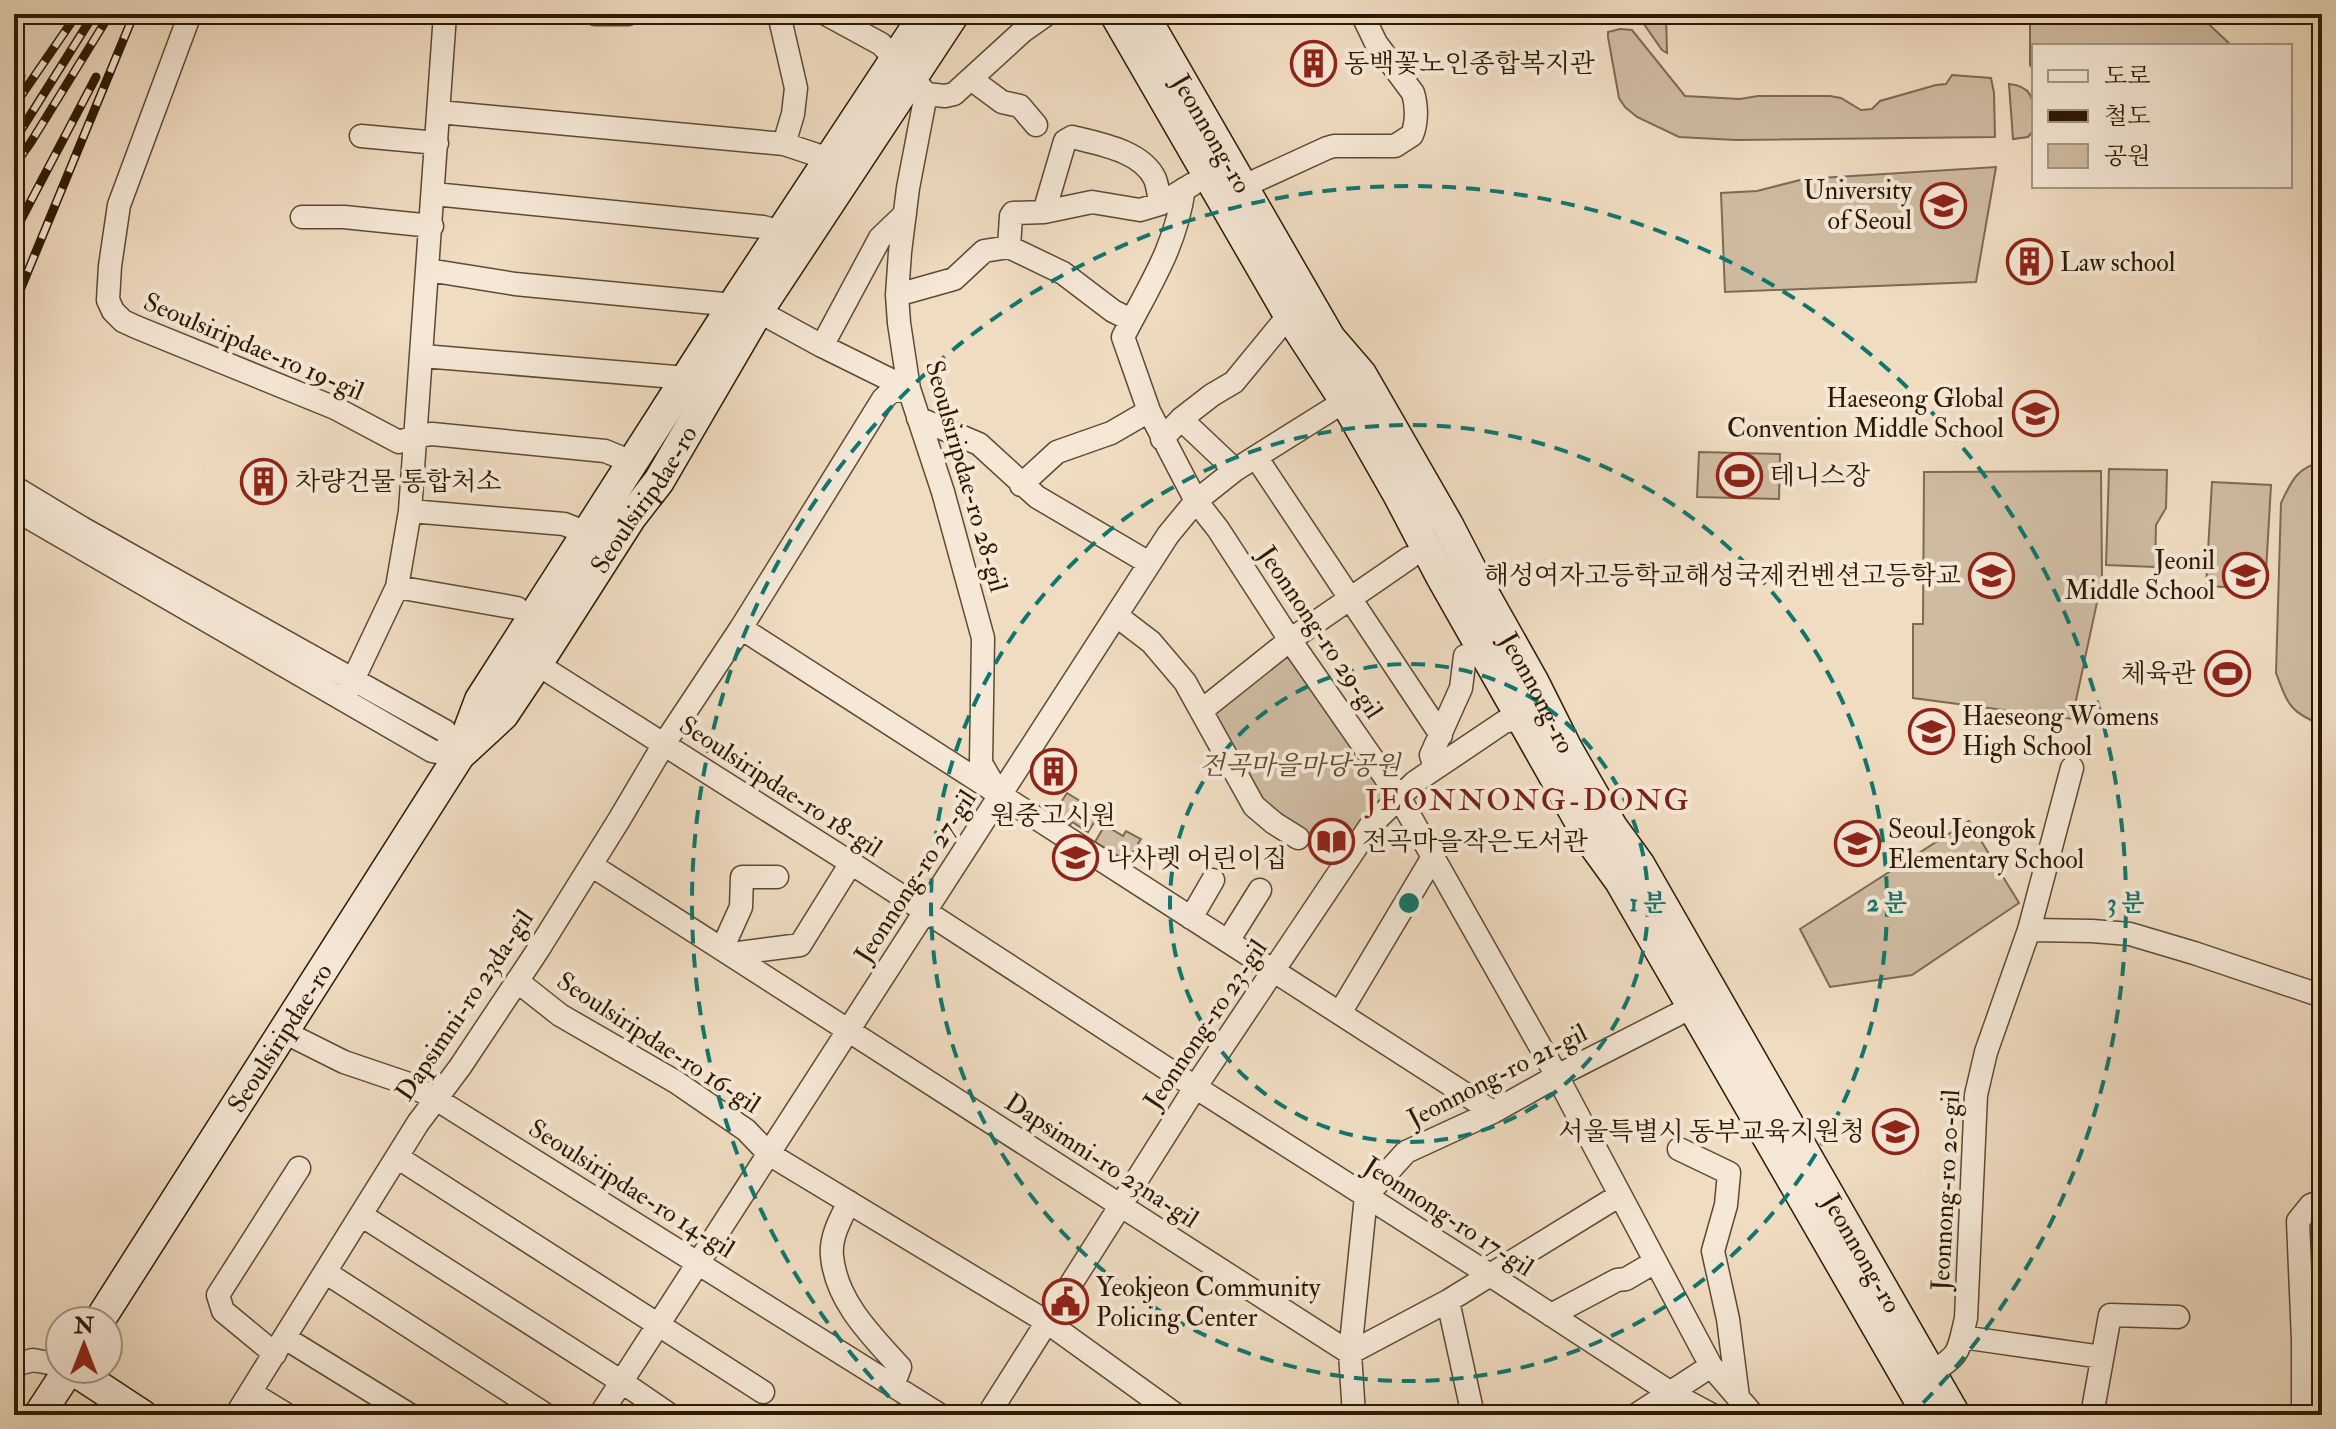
<svg xmlns="http://www.w3.org/2000/svg" width="2336" height="1429" viewBox="0 0 2336 1429" font-family="'IM FELL Double Pica','Noto Serif KR',serif">
  <rect width="100%" height="100%" fill="#f0dcc1"/>
  <filter id="stains"><feTurbulence type="fractalNoise" baseFrequency=".0025" numOctaves="4"/><feColorMatrix values="0 0 0 0 .2 0 0 0 0 .09 0 0 0 0 .02 0 0 0 .5 -.17"/></filter>
  <radialGradient id="worn" r=".72"><stop offset=".6" stop-color="#630" stop-opacity="0"/><stop offset="1" stop-color="#630" stop-opacity=".3"/></radialGradient>
  <path fill="#cfbba1" stroke="#7e6a52" stroke-width="2" d="M1637,14H1666L1667,53L1662,50Z
    M2030,14H2198L2232,46H2034V71L2030,65Z
    M1620,29L1632,30L1685,96L1740,99L1758,96H1830L1841,98L1861,110L1872,109L1880,101L1936,85L1946,84L1952,75L1991,78L1994,93L1995,137L1736,140L1679,137L1637,117L1625,107L1619,98L1608,37V32Z
    M2009,84C2031,86 2034,98 2034,118C2034,127 2034,131 2028,137L2013,139Z
    M1996,167L1976,282L1725,292L1721,193L1757,191L1804,179Z
    M1699,452L1780,454L1779,499L1697,497Z
    M2322,462V725C2289,712 2288,704 2276,673L2281,503C2291,482 2297,467 2322,462Z
    M2109,469L2167,470L2166,508L2156,525L2155,567L2106,565Z
    M2101,471L2102,579L2072,719L1913,698V624H1923L1924,472Z
    M2212,482L2271,485L2265,589L2206,586Z
    M1288,646L1383,793L1382,799L1337,853L1297,833L1259,806L1206,711Z
    M1067,793L1100,813L1088,832L1072,822L1069,827L1052,816Z
    M1969,821L2019,903L1912,975L1830,987L1800,929Z
    M1105,825L1123,836L1126,831L1141,839L1127,861L1095,842Z"/>
  <g fill="none" stroke-linecap="round" stroke-linejoin="round">
    <defs>
      <path id="street" d="M190,14L119,205L110,266L108,300L113,311L123,321L136,327L335,408L399,442L416,436L432,434L605,451L632,462
        M595,14H628
        M783,14L781,23L796,88L793,114L784,144
        M826,14L881,44L895,59
        M913,78L926,94L908,188L900,252L897,295L899,323L909,389L943,492L983,638L981,763L997,791
        M971,79L1002,102L1020,106L1036,125
        M926,94L945,96L954,94L1023,31L1047,14
        M439,112L784,144L829,159
        M361,136L437,143
        M1242,187L1327,148L1334,146H1395L1412,135C1417,123 1417,106 1413,93L1376,43L1362,14
        M1184,189C1175,249 1150,284 1123,337L1149,411L1196,501L1218,529L1290,640L1399,797L1557,1076L1711,1366L1753,1415
        M434,194L763,227L782,232
        M1044,212L1065,141L1072,137C1100,144 1142,151 1155,179C1158,187 1159,196 1160,204
        M302,217H344L432,226
        M1009,247L1011,216L1013,213L1044,212L1092,202L1140,210L1160,204L1193,184
        M428,270L515,284L734,305
        M897,295L954,279L984,251L1009,247L1063,273L1113,311L1131,320
        M758,311L822,346L909,389
        M822,346L880,238L905,214
        M423,356L687,378
        M918,418L979,444L1037,497L1149,563
        M1181,419L1235,470
        M1162,439L1181,419L1212,395L1234,382L1289,315
        M1256,457L1441,735
        M1021,485L1057,452L1111,433L1149,411
        M14,487L82,528L445,731L459,756
        M14,509L432,751L459,756
        M410,511L564,524L587,533
        M397,587L517,608
        M1117,616L1151,642L1185,682L1254,806L1274,823L1298,838
        M741,628L1493,1112
        M537,664L851,863L1195,1087L1490,1275L1671,1393L1712,1415
        M344,699L397,587L410,511L445,14
        M1201,711L1290,640L1409,558
        M1435,768L1431,755L1461,688L1465,656
        M591,865L1350,1353
        M1191,918L1213,880
        M2029,930L2092,931L2130,934L2194,953L2322,996
        M1228,941L1260,890
        M722,949L741,907L742,877H777
        M731,954L800,945L851,863
        M517,981L560,1015L676,1082L746,1130L769,1154L1047,1322L1176,1415
        M1340,1013L1433,857
        M282,1031L344,1062L406,1083L436,1099L940,1415
        M1679,1149L1729,1173L1726,1205L1713,1251L1728,1319L1738,1397
        M397,1157L763,1392
        M849,1202C841,1218 830,1237 832,1256C836,1301 871,1335 900,1367L893,1386
        M361,1215L622,1382L670,1415
        M325,1272L546,1415
        M1448,1301L1473,1415
        M1551,1315L1617,1280L1626,1279L1655,1262
        M1962,1337L2102,1357
        M285,1338L410,1415
        M1350,1353L1448,1301L1620,1195
        M275,1354L223,1311L218,1295L299,1168
        M14,1365L33,1360L60,1365
        M1931,1373C1961,1354 1958,1352 1966,1318L1976,1095L1986,1052L2029,930L2072,768
        M251,1393L287,1415
        M236,1415L418,1123L460,1067L538,950L619,820L664,744L741,628L883,399L892,391L909,389
        M600,1415L1168,535L1196,501L1235,470L1345,401
        M988,1415L1200,1080L1371,825L1415,782L1504,722L1522,718
        M1354,1415L1350,1353L1366,1196L1406,1152L1493,1112L1557,1076L1692,1007
        M1636,1415L1711,1366
        M2092,1415L2110,1315L2178,1317
        M2303,1415V1340L2298,1221L2311,1205L2322,1201"/>
      <g id="secondary">
        <path d="M1115,14L1289,315L1345,401L1398,494L1441,576L1591,841L1620,881L1928,1415"/>
        <path id="s1" d="M1143,14L1330,338L1361,374L1448,525L1479,585L1533,681L1566,747L1612,827L1639,864L1955,1415"/>
        <path id="s2" d="M463,752L503,715L537,664L631,517L659,481L758,311L954,14"/>
        <path id="s3" d="M99,1321L459,756L480,700L739,296L925,14"/>
        <path d="M72,1369L142,1415"/>
        <path d="M39,1415L69,1369"/>
      </g>
    </defs>
    <use href="#street" stroke="#5d4a32" stroke-width="25"/>
    <use href="#secondary" stroke="#2c1a02" stroke-width="33"/>
    <use href="#street" stroke="#f5e8d7" stroke-width="22"/>
    <use href="#secondary" stroke="#f5e8d7" stroke-width="30"/>
    <defs>
      <path id="rail" d="M14,85L21,76
        M14,106L77,14
        M14,141L94,14
        M14,166L31,142L110,14
        M14,233L96,77
        M14,305L134,14"/>
    </defs>
    <use href="#rail" stroke="#2c1a02" stroke-width="9"/>
    <use href="#rail" stroke="#f5e8d7" stroke-width="6" stroke-dasharray="18" stroke-linecap="butt"/>
  </g>
  <g fill="none" stroke="#0f766e" stroke-width="4" stroke-dasharray="14 10">
    <circle cx="1409" cy="903" r="239"/>
    <circle cx="1409" cy="903" r="478"/>
    <path d="M906 1414A717 717 0 1 1 1912 1414"/>
  </g>
  <defs>
    <symbol id="building-ring" viewBox="-11 -11 22 22"><circle r="9.5" fill="#f5e8d7" stroke="#8f2418" stroke-width="1.5"/><path d="M-4-6H4V6H1V3H-1V6H-4ZM-2.5-4.3h1.7v1.8h-1.7ZM.8-4.3h1.7v1.8H.8ZM-2.5-1h1.7V.8h-1.7ZM.8-1h1.7V.8H.8Z" fill="#8f2418"/></symbol>
    <symbol id="university-ring" viewBox="-11 -11 22 22"><circle r="9.5" fill="#f5e8d7" stroke="#8f2418" stroke-width="1.5"/><path d="M0-5L7-2L0 1L-7-2ZM-4 1L0 2.5L4 1V4Q0 6-4 4Z" fill="#8f2418"/></symbol>
    <symbol id="school-ring" viewBox="-11 -11 22 22"><circle r="9.5" fill="#f5e8d7" stroke="#8f2418" stroke-width="1.5"/><path d="M0-5L7-2L0 1L-7-2ZM-4 1L0 2.5L4 1V4Q0 6-4 4Z" fill="#8f2418"/></symbol>
    <symbol id="stadium-ring" viewBox="-11 -11 22 22"><circle r="9.5" fill="#f5e8d7" stroke="#8f2418" stroke-width="1.5"/><path d="M0-5a6.5 5 0 1 0 0 10a6.5 5 0 1 0 0-10ZM-3.5-1.8h7v3.6h-7Z" fill="#8f2418"/></symbol>
    <symbol id="library-ring" viewBox="-11 -11 22 22"><circle r="9.5" fill="#f5e8d7" stroke="#8f2418" stroke-width="1.5"/><path d="M-6-4Q-3-5.5-.7-3.5V5Q-3 3-6 4ZM6-4Q3-5.5 .7-3.5V5Q3 3 6 4Z" fill="#8f2418"/></symbol>
    <symbol id="civic-ring" viewBox="-11 -11 22 22"><circle r="9.5" fill="#f5e8d7" stroke="#8f2418" stroke-width="1.5"/><path d="M-.6-6.5H3V-4.5H.6V-3L4-1V1h2V6H-6V1h2V-1L-.6-3ZM-1.2 2.5V6h2.4V2.5Z" fill="#8f2418"/></symbol>
  </defs>
  <g fill-rule="evenodd">
    <use href="#building-ring" x="1288" y="38" width="51" height="51"/>
    <use href="#university-ring" x="1918" y="180" width="51" height="51"/>
    <use href="#building-ring" x="2004" y="236" width="51" height="51"/>
    <use href="#school-ring" x="2010" y="388" width="51" height="51"/>
    <use href="#stadium-ring" x="1714" y="450" width="51" height="51"/>
    <use href="#building-ring" x="238" y="456" width="51" height="51"/>
    <use href="#school-ring" x="1966" y="550" width="51" height="51"/>
    <use href="#school-ring" x="2220" y="550" width="51" height="51"/>
    <use href="#stadium-ring" x="2202" y="648" width="51" height="51"/>
    <use href="#school-ring" x="1906" y="706" width="51" height="51"/>
    <use href="#building-ring" x="1028" y="746" width="51" height="51"/>
    <use href="#library-ring" x="1306" y="816" width="51" height="51"/>
    <use href="#school-ring" x="1832" y="818" width="51" height="51"/>
    <use href="#school-ring" x="1050" y="832" width="51" height="51"/>
    <use href="#school-ring" x="1870" y="1106" width="51" height="51"/>
    <use href="#civic-ring" x="1040" y="1276" width="51" height="51"/>
  </g>
  <g text-anchor="middle" stroke-width="8" stroke-linejoin="round" paint-order="stroke">
    <g font-size="26" fill="#2c1a02" stroke="#f5e8d7" text-anchor="start">
      <text x="1344" y="72">동백꽃노인종합복지관</text>
      <text x="1912" y="199" text-anchor="end">University<tspan x="1912" dy="30">of Seoul</tspan></text>
      <text x="2060" y="271">Law school</text>
      <text x="2004" y="407" text-anchor="end">Haeseong Global<tspan x="2004" dy="30">Convention Middle School</tspan></text>
      <text x="1770" y="484">테니스장</text>
      <text x="295" y="490">차량건물 통합처소</text>
      <text x="2215" y="569" text-anchor="end">Jeonil<tspan x="2215" dy="30">Middle School</tspan></text>
      <text x="1961" y="584" text-anchor="end">해성여자고등학교해성국제컨벤션고등학교</text>
      <text x="2196" y="682" text-anchor="end">체육관</text>
      <text x="1962" y="725">Haeseong Womens<tspan x="1962" dy="30">High School</tspan></text>
      <text x="1053" y="824" text-anchor="middle">원중고시원</text>
      <text x="1888" y="838">Seoul Jeongok<tspan x="1888" dy="30">Elementary School</tspan></text>
      <text x="1362" y="850">전곡마을작은도서관</text>
      <text x="1106" y="867">나사렛 어린이집</text>
      <text x="1865" y="1140" text-anchor="end">서울특별시 동부교육지원청</text>
      <text x="1096" y="1296">Yeokjeon Community<tspan x="1096" dy="30">Policing Center</tspan></text>
    </g>
    <g font-size="26" fill="#2c1a02" stroke="#f5e8d7">
      <text dy="9" stroke="none"><textPath href="#s1" startOffset="138">Jeonnong-ro</textPath></text>
      <text transform="translate(254 346) rotate(23)" y="9">Seoulsiripdae-ro 19-gil</text>
      <text transform="translate(967 476) rotate(74)" y="9">Seoulsiripdae-ro 28-gil</text>
      <text dy="9" stroke="none"><textPath href="#s2" startOffset="312">Seoulsiripdae-ro</textPath></text>
      <text transform="translate(1321 632) rotate(56)" y="9">Jeonnong-ro 29-gil</text>
      <text dy="9" stroke="none"><textPath href="#s1" startOffset="786">Jeonnong-ro</textPath></text>
      <text transform="translate(781 786) rotate(33)" y="9">Seoulsiripdae-ro 18-gil</text>
      <text transform="translate(915 876) rotate(-57)" y="9">Jeonnong-ro 27-gil</text>
      <text transform="translate(464 1005) rotate(-56)" y="9">Dapsimni-ro 23da-gil</text>
      <text transform="translate(1205 1024) rotate(-56)" y="9">Jeonnong-ro 23-gil</text>
      <text dy="9" stroke="none"><textPath href="#s3" startOffset="336">Seoulsiripdae-ro</textPath></text>
      <text transform="translate(659 1042) rotate(33)" y="9">Seoulsiripdae-ro 16-gil</text>
      <text transform="translate(1497 1075) rotate(-27)" y="9">Jeonnong-ro 21-gil</text>
      <text transform="translate(1102 1160) rotate(33)" y="9">Dapsimni-ro 23na-gil</text>
      <text transform="translate(632 1188) rotate(32)" y="9">Seoulsiripdae-ro 14-gil</text>
      <text transform="translate(1945 1190) rotate(-87)" y="9">Jeonnong-ro 20-gil</text>
      <text transform="translate(1449 1216) rotate(33)" y="9">Jeonnong-ro 17-gil</text>
      <text dy="9" stroke="none"><textPath href="#s1" startOffset="1434">Jeonnong-ro</textPath></text>
    </g>
    <g font-size="26" font-style="italic" fill="#5d4a32" stroke="#f5e8d7">
      <text x="1300" y="774">전곡마을마당공원</text>
    </g>
    <g font-size="30" letter-spacing="2" fill="#7a1f14" stroke="#f5e8d7">
      <text x="1528" y="810">JEONNONG-DONG</text>
    </g>
  </g>
  <circle cx="1409" cy="903" r="12" fill="#0f766e" stroke="#f5e8d7" stroke-width="4"/>
  <g font-size="24" text-anchor="middle" font-weight="bold" fill="#0f766e" stroke="#f5e8d7" stroke-width="8" stroke-linejoin="round" paint-order="stroke">
    <text x="1648" y="911">1 분</text>
    <text x="1887" y="911">2 분</text>
    <text x="2126" y="911">3 분</text>
  </g>
  <rect width="2336" height="1429" fill="none" stroke="#f0dcc1" stroke-width="48"/>
  <rect x="16" y="16" width="2304" height="1397" fill="none" stroke="#2c1a02" stroke-width="4"/>
  <rect x="24" y="24" width="2288" height="1381" fill="none" stroke="#2c1a02" stroke-width="2"/>
  <rect x="2032" y="44" width="260" height="144" fill="#f5e8d7" stroke="#a59682" stroke-width="2"/>
  <rect x="2048" y="70" width="40" height="12" fill="#f5e8d7" stroke="#a59682" stroke-width="2"/>
  <text x="2104" y="84" font-size="24" fill="#2c1a02">도로</text>
  <rect x="2048" y="110" width="40" height="12" fill="#2c1a02" stroke="#a59682" stroke-width="2"/>
  <text x="2104" y="124" font-size="24" fill="#2c1a02">철도</text>
  <rect x="2048" y="144" width="40" height="24" fill="#cfbba1" stroke="#a59682" stroke-width="2"/>
  <text x="2104" y="164" font-size="24" fill="#2c1a02">공원</text>
  <g transform="translate(84 1345)"><circle r="38" fill="#f5e8d7" stroke="#a59682" stroke-width="2"/>
  <path d="M0-6L14 30L0 20L-14 30Z" fill="#8f2418"/>
  <text y="-12" font-size="22" font-weight="bold" text-anchor="middle" fill="#2c1a02">N</text>
  </g>
  <rect width="100%" height="100%" filter="url(#stains)"/>
  <rect width="100%" height="100%" fill="url(#worn)"/>
</svg>
